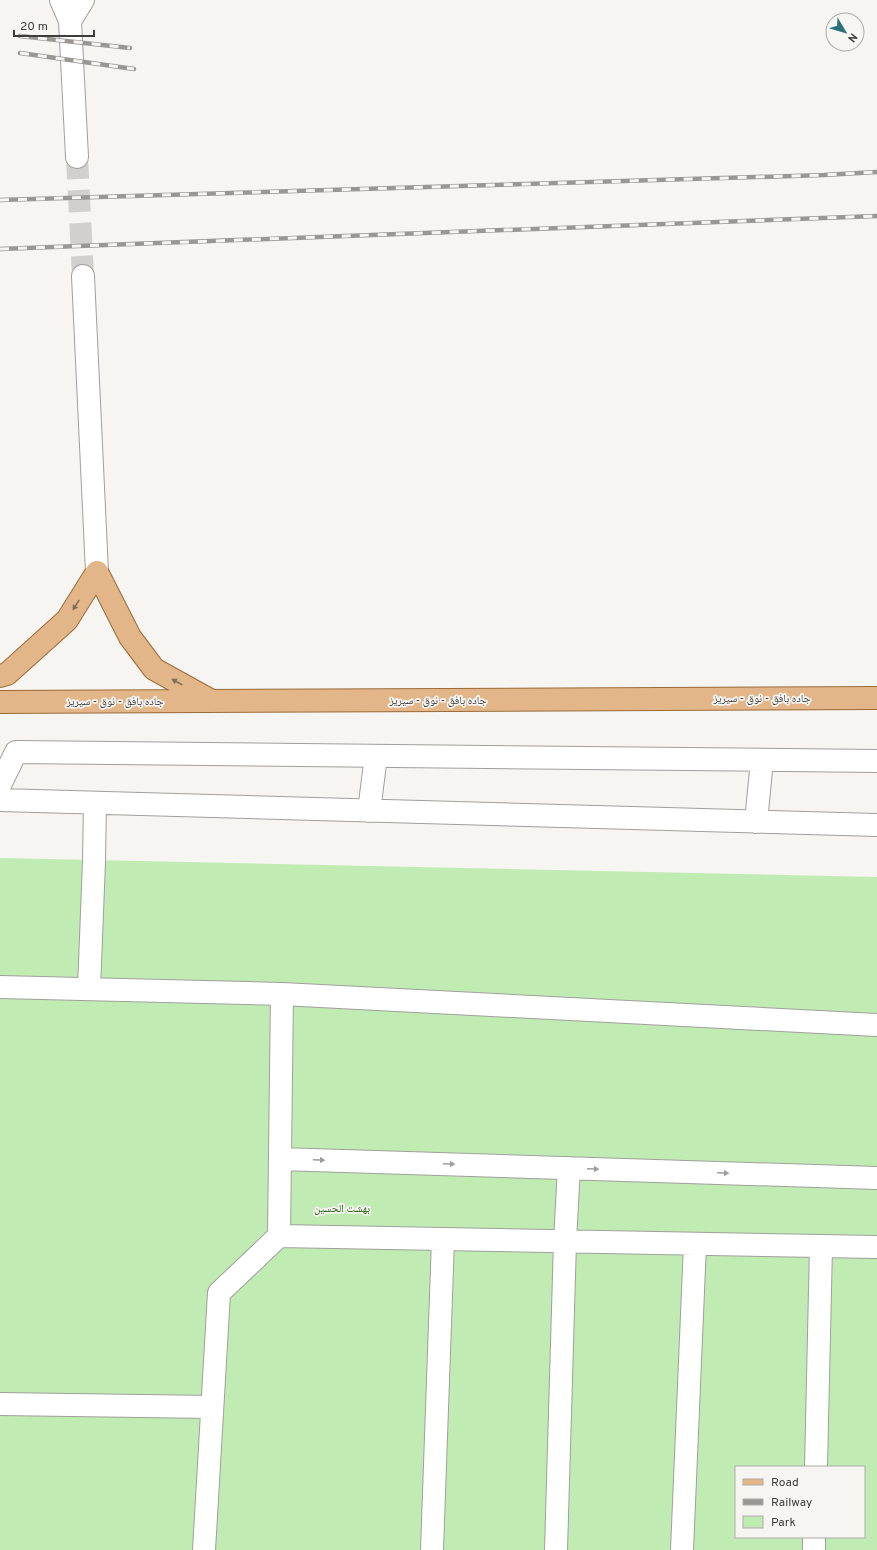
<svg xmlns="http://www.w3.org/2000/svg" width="877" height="1550" viewBox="0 0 877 1550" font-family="Overpass,'Noto Naskh Arabic',sans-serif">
  <rect width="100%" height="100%" fill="#f6f5f1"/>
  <path fill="#c0ecb3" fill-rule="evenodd" d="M0,858L877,877V1550H0ZM736,1467H864V1537H736Z"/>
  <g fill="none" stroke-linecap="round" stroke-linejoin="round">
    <path stroke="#d1d0cc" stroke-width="22" stroke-dasharray="22 11" stroke-linecap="butt" d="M77,157L83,276"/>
    <defs>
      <path id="minor" d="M61,0L70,21L77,157
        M70,21L83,0
        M83,276L97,572
        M0,785L16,752L877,761
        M0,800L877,825
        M369,811L376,756
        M756,822L762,760
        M0,987L282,994L877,1025
        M89,989L94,861L95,803
        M280,1159L877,1178
        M279,1236L282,994
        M0,1404L212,1407
        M816,1467L821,1246
        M204,1550L219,1293L279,1236L877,1247
        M432,1550L443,1239
        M556,1550L565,1241L569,1168
        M682,1550L695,1244
        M814,1550V1537"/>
      <path id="major" d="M97,572L130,637L154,669L210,700
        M0,676L7,674L67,620L97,572
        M0,702L877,698"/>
    </defs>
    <use href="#minor" stroke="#a19f9c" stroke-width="24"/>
    <use href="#major" stroke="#9b6b39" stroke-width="24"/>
    <use href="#minor" stroke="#fff" stroke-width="22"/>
    <use href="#major" stroke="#e2b688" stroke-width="22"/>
    <defs>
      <path id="rail" d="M20,36L130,48
        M20,53L134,69
        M0,200L824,175L877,172
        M0,249L877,216"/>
    </defs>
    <use href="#rail" stroke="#989794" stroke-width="4.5"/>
    <use href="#rail" stroke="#f6f5f1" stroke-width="3" stroke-dasharray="9" stroke-linecap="butt"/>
  </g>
  <defs><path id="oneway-solid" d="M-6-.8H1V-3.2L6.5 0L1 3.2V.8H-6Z"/></defs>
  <g fill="#7e6d59">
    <use href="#oneway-solid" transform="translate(76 605) rotate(122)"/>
    <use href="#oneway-solid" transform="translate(177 682) rotate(-151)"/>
  </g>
  <g fill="#9e9e9c">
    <use href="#oneway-solid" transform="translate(319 1160) rotate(2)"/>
    <use href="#oneway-solid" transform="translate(449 1164) rotate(2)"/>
    <use href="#oneway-solid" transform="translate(593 1169) rotate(2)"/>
    <use href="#oneway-solid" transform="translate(723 1173) rotate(2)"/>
  </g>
  <g text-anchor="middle" stroke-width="3.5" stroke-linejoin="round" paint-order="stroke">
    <g font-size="11" fill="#3c3c3a" stroke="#f6f5f1">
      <text x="762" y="702">جاده بافق - نوق - سیریز</text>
      <text x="438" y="704">جاده بافق - نوق - سیریز</text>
      <text x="115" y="705">جاده بافق - نوق - سیریز</text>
    </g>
    <g font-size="11" fill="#235c09" stroke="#f6f5f1">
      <text x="342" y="1212">بهشت الحسین</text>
    </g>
  </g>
  <rect x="735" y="1466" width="130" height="72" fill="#f6f5f1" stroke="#acaba8"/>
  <rect x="743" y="1479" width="20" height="6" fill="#e2b688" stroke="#acaba8"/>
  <text x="771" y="1486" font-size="12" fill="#3c3c3a">Road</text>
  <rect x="743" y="1499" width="20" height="6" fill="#989794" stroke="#acaba8"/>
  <text x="771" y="1506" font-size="12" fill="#3c3c3a">Railway</text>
  <rect x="743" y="1516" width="20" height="12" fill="#c0ecb3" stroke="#acaba8"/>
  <text x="771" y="1526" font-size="12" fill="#3c3c3a">Park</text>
  <g transform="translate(845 32) rotate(128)"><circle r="19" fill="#f6f5f1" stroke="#acaba8"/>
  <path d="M0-3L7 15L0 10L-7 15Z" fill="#29717d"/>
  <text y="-6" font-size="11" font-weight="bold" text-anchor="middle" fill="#3c3c3a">N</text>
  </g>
  <path d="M14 30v6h80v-6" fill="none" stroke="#3c3c3a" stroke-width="2"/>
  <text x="20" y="30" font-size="12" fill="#3c3c3a" stroke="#f6f5f1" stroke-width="3" paint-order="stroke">20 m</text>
</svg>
